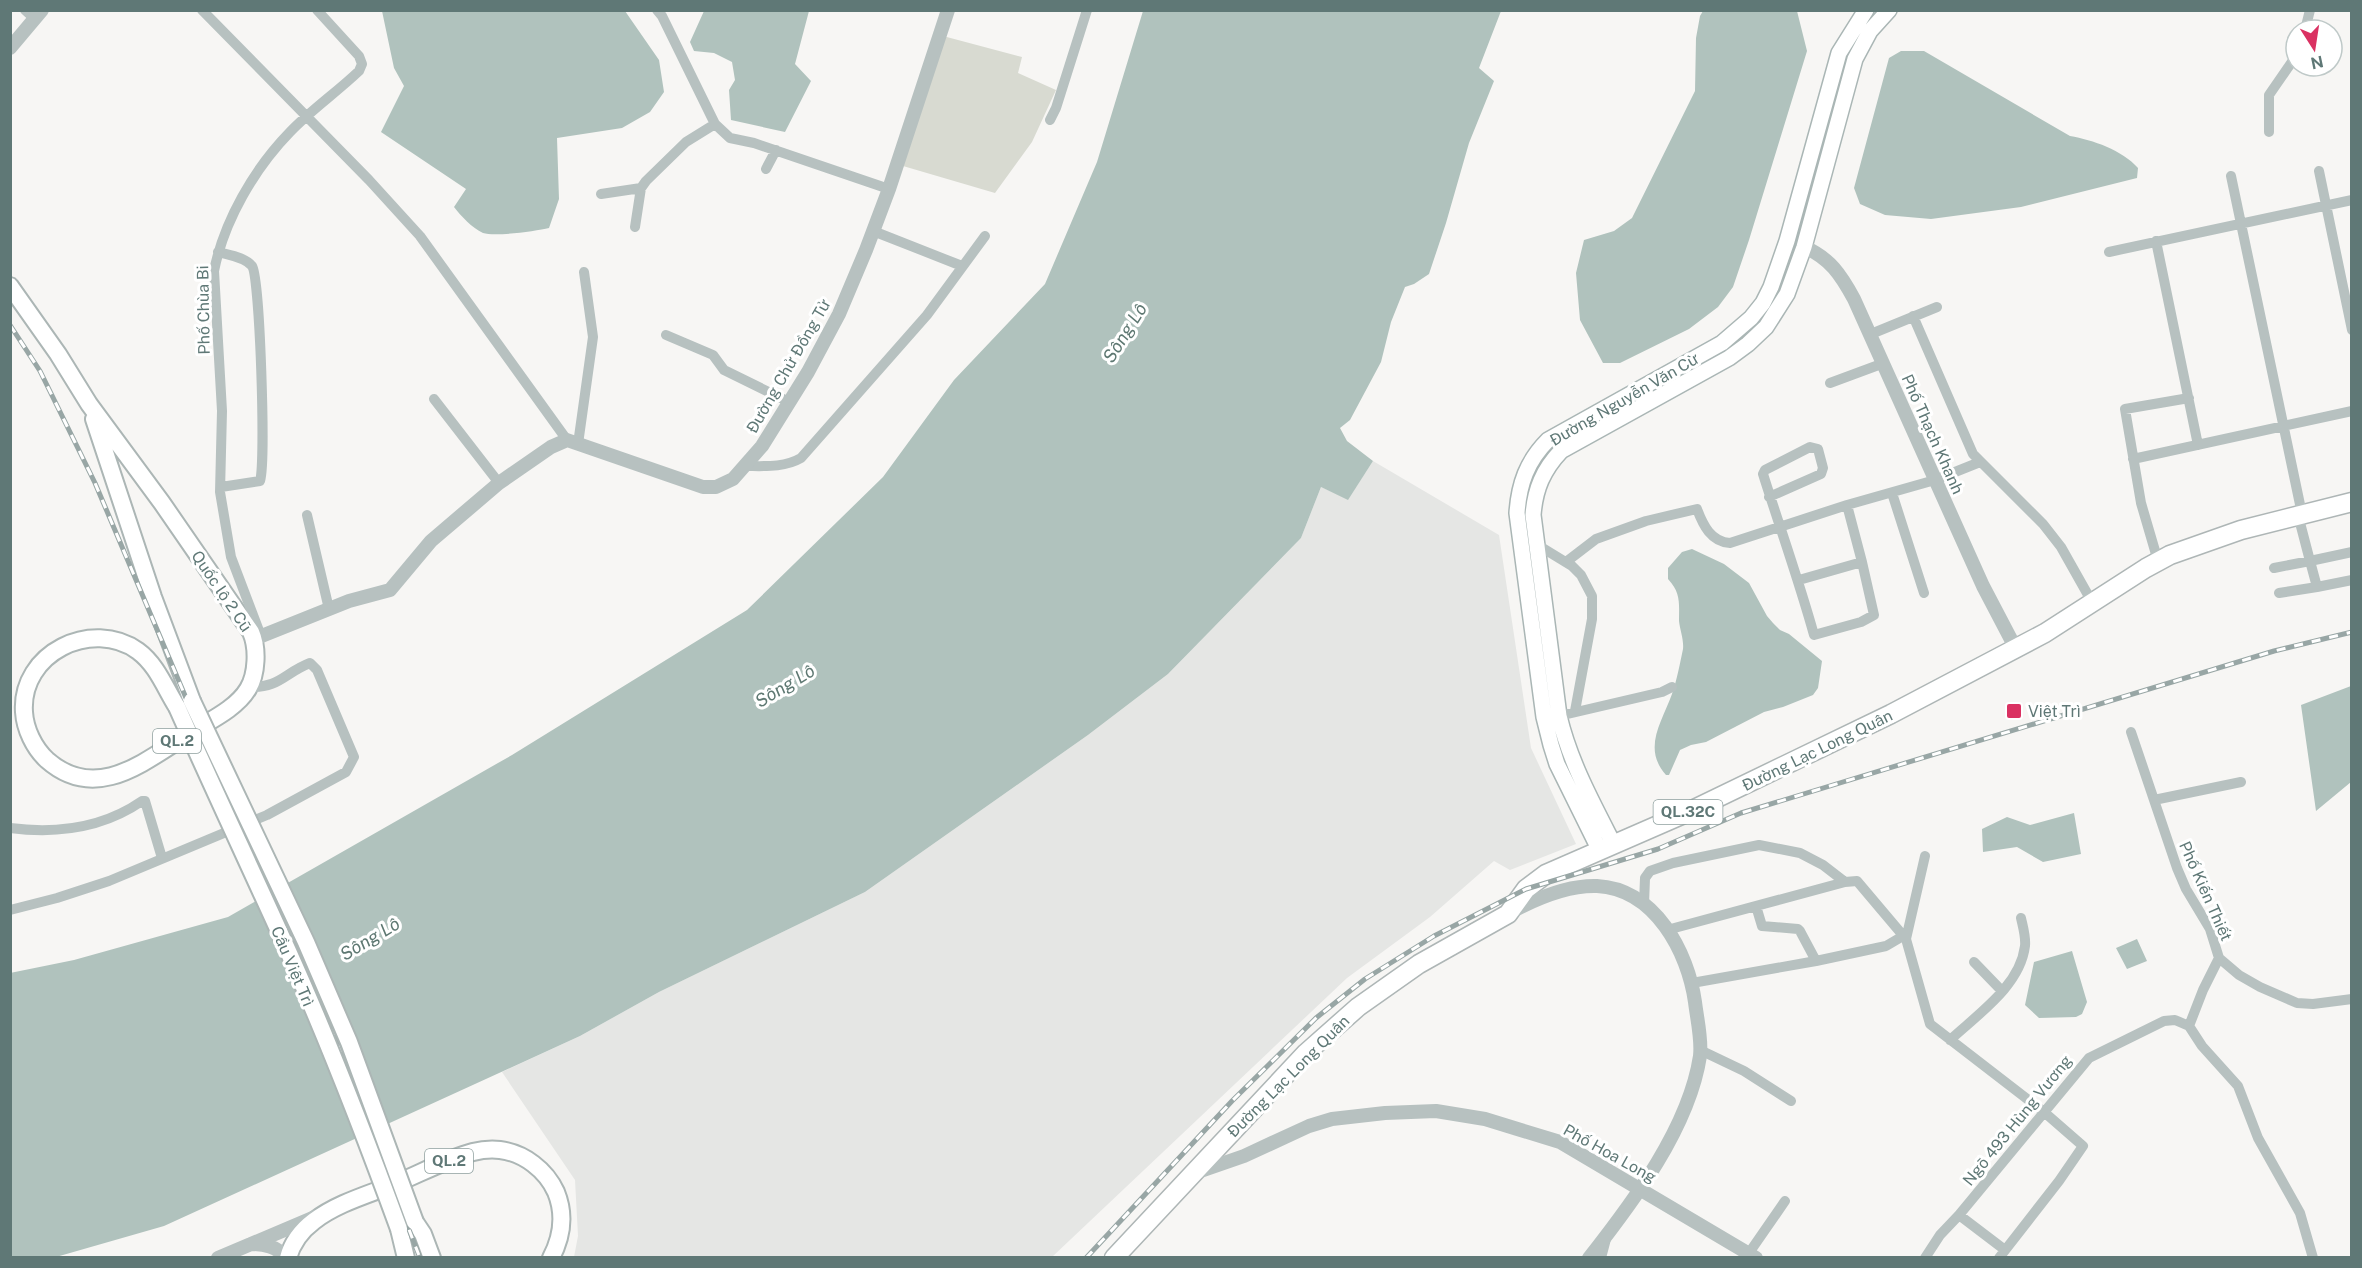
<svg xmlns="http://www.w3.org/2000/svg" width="2362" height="1268" viewBox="0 0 2362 1268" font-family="'Public Sans',sans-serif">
  <rect width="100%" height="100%" fill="#f7f6f4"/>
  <path fill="#e5e6e4" d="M1373,461L1499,535L1531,748L1576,844L1510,870L1494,861L1430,917L1347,978L1052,1257H574L578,1236L575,1180L502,1072L580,1036L659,992L865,892L1088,735L1168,674L1301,538L1321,487L1348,499Z"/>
  <path fill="#d8dad1" d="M943,36L1022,57L1018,73L1056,90L1032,142L995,193L903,166Z"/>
  <path fill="#b0c2bd" d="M382,11H625L659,60L664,92L650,112L622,128L557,138L559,199L549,228C536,231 495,237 483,233C472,228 461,216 454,207L466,189L381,132L404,86L394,68Z
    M704,11H809L795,64L811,81L785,132L731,120L729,90L735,80L732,62L714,53L694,51L690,42Z
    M1143,11H1501L1479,68L1494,81L1469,143L1446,223L1429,274L1414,284L1405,287L1391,322L1381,362L1350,420L1340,428L1347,441L1373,461L1348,500L1321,487L1301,538L1168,674L1088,735L865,892L659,992L580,1036L164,1226L56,1257H11L10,973L74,960L228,917L512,755L747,610L883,477L954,380L1045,284L1097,162Z
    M1703,11H1797L1807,51L1749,240L1733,287L1718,307L1689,329L1620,363H1603L1580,320L1576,273L1584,240L1614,231L1632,218L1695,91L1696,38L1700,16Z
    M1901,51H1924L2070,136C2093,140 2122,150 2138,168L2137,178L2021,207L1931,219L1885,215L1860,204L1854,188L1889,58Z
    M1692,549L1724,564L1749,583L1767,616L1773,623L1780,630L1789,634L1822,661L1818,688L1813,695L1783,707L1764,712L1706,742L1691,745L1680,750L1669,775H1666C1642,748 1662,722 1672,694C1677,680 1680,663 1683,649C1684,640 1680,630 1679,621C1679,603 1681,593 1668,579V568L1682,552Z
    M2351,686V782L2316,811L2301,705Z
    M2074,813L2081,854L2043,862L2017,847L1983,852L1982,829L2007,817L2030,825Z
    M2137,939L2147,961L2127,969L2116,948Z
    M2072,951L2087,1002L2082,1014L2076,1017L2039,1018L2025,1005L2034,962Z"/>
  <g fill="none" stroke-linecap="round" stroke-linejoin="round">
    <defs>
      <path id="secondary" d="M1614,845C1592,802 1570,762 1559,716L1533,515C1535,489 1543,470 1561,451L1729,358L1748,344L1766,327L1787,294L1804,247L1855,59L1870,31L1889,10
        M1600,851L1557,764L1551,745L1544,717L1517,513C1519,484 1527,461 1548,440L1722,343L1751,318L1763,303L1771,287L1787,241L1839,53L1866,10"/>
      <path id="primary" d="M10,286L58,354L89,404L162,503L251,632C258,648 257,674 248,689C236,709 209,721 190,733C146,760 97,804 47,760C34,748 25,729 24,712C20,653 92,618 138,651C157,665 165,688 177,707
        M94,419L153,597L192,701
        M415,1222L423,1234L432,1258
        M399,1229L406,1258
        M288,1258C292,1243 302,1230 314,1221C337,1203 370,1194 397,1183C421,1173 447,1159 473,1152C481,1150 491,1149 500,1150C524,1153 546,1170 556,1192C565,1214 562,1237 551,1258"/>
      <path id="trunk" d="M1114,1258L1306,1053L1358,1007L1419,964L1508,914L1526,889L1546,874L1686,813L1891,714L2045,633L2146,568L2170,555L2241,530L2352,502"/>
    </defs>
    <use href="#secondary" stroke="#aab6b5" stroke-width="18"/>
    <use href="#primary" stroke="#acb6b5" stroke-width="20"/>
    <use href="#trunk" stroke="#aeb6b6" stroke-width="21"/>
    <path stroke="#b7c1c0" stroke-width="10" d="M25,10L35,19
      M202,10L369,180L420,236L567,440
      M657,10L662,16L715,124L730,138L754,143L889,189
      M2305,30L2310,10
      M1050,120L1056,108L1087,10
      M2269,132V95L2296,56
      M766,169L776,150
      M2319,171L2352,330
      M2231,176L2302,514
      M601,194L641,188
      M635,227L641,188L646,181L686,142L715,124
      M873,231L962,266
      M2156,241L2198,445
      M218,252C228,255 245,257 252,266C260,277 266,462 260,481L221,487
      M2109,252L2352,200
      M1913,316L1973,454L2043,524L2061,547L2092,602
      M1871,334L1937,307
      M666,335L713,355L724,370L789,402
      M1830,383L1884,363
      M434,399L499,483
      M578,444L593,337L584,272
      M2133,459L2352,411
      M745,466C763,466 784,468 801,458L927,315L985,236
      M1892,493L1924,593
      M1769,497L1821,474L1823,468L1818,449L1810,447L1765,470L1763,474C1780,528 1799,581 1814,635L1861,622L1874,615L1862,562
      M307,515L329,609
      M2298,515L2310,561L2352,552
      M1536,544L1572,566L1581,575L1592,596V619L1575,711
      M2158,561L2141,503L2125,409L2189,398
      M1566,562L1596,539L1646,521L1697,509C1703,525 1711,542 1730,543L1847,505L1935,480L1980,462
      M2274,568L2310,561L2317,587L2352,580
      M1799,580L1862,562L1847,505
      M2279,593L2317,587
      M261,636L231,557L220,492L222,411L214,271C224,221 254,169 290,132C311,110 337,92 359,71L362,64L359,56L317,10
      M1559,716L1662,692L1672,687
      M2131,732L2177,868L2186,889L2210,929L2219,958L2239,975L2260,987L2297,1003L2313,1004L2352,999
      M2154,800L2241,782
      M10,828C57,834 103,828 142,801H145L162,858
      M1644,904L1645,878L1650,871L1673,863L1759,845L1800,853L1823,865L1845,882
      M1756,906L1762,926L1798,929L1800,931L1816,961
      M10,910L57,898L109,881L267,815L346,772L354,757L317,670L310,663C284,673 280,688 249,687
      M1667,930L1845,882L1857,881L1906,939L1930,1024L2044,1112L2083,1146L2059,1181L1999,1258
      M1906,939L1925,856
      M1974,962L2002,991
      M1692,983L1816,961L1886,946L1903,936
      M2189,1026L2203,990L2219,958
      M1950,1040C1978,1014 2020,986 2025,946C2026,937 2023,927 2021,918
      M1700,1050L1744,1071L1791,1101
      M1959,1215L2005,1250
      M1749,1253L1785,1201
      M1601,1258L1606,1239
      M1925,1258L1940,1235L1959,1215L2089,1058L2164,1021L2175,1020L2189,1026L2202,1046L2238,1086L2258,1138L2300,1213L2313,1258"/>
    <path stroke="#b7c1c0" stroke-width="14" d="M10,48L42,10
      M1804,247C1830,258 1841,275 1854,299L1983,586L2016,649
      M254,639L349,601L390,590L431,541L499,483L551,447L567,440L703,487H716L733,479L762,446L808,372L839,314L866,250L889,189L948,10
      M1511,912C1537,898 1568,885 1597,886C1655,889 1688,952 1695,1002C1697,1019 1702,1039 1700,1056C1689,1128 1633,1202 1589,1258
      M1195,1173L1244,1156L1309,1126L1332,1119L1385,1113L1436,1111L1485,1119L1560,1142L1756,1258
      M251,1244C264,1244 277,1246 286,1258
      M218,1258L315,1217"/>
    <use href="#secondary" stroke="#fff" stroke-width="15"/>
    <use href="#primary" stroke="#fff" stroke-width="16"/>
    <use href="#trunk" stroke="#fff" stroke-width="18"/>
    <defs>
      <path id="rail" d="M10,325L40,371L95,483L189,705L338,1046L420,1258
        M1086,1258L1232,1101L1316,1018L1365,979L1434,936L1526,889L1658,849L1741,813L2274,651L2352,632"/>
    </defs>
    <use href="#rail" stroke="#98a6a5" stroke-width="5"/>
    <use href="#rail" stroke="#fff" stroke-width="3" stroke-dasharray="9" stroke-linecap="butt"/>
    <defs>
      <path id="primary-bridge" d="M192,701L306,942L349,1042L415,1222
        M177,707C213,788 251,869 288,951C329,1042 365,1136 399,1229"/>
    </defs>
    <use href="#primary-bridge" stroke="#acb6b5" stroke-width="20" stroke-linecap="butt"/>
    <use href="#primary-bridge" stroke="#fff" stroke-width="16"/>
  </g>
  <rect fill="#da3162" stroke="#fff" stroke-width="2" x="2006" y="703" width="16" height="16" rx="3"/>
  <g text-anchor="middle" stroke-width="6" stroke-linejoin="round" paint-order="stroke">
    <g fill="#fff" stroke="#8fa09f" stroke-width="1.5">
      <rect x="153" y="729" width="48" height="24" rx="4.5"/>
      <rect x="1653.5" y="800" width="69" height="24" rx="4.5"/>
      <rect x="425" y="1149" width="48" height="24" rx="4.5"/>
    </g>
    <g font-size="15" font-weight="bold" fill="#5f7876">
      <text x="177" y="746">QL.2</text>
      <text x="1688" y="817">QL.32C</text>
      <text x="449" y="1166">QL.2</text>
    </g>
    <g font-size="16" fill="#5f7876" stroke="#fff">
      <text transform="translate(203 310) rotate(-91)" y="6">Phố Chùa Bi</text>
      <text transform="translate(788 366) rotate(-60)" y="6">Đường Chử Đồng Tử</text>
      <text transform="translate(1624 399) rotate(-30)" y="6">Đường Nguyễn Văn Cừ</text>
      <text transform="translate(1933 434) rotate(66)" y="6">Phố Thạch Khanh</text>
      <text transform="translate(222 591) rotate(56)" y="6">Quốc lộ 2 Cũ</text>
      <text transform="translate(1817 750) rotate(-26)" y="6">Đường Lạc Long Quân</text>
      <text transform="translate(2206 891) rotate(66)" y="6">Phố Kiến Thiết</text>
      <text transform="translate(293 966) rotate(67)" y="6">Cầu Việt Trì</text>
      <text transform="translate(1288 1076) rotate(-45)" y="6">Đường Lạc Long Quân</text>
      <text transform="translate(2017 1120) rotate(-51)" y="6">Ngõ 493 Hùng Vương</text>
      <text transform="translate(1610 1153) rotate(29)" y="6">Phố Hoa Long</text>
    </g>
    <g font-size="16" fill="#5f7876" stroke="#fff" text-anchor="start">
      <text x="2028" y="717">Việt Trì</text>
    </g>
    <g font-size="18" font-style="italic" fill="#5e7872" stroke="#fff">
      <text transform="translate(1125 333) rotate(-58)" y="6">Sông Lô</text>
      <text transform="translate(785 686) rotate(-31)" y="6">Sông Lô</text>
      <text transform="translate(370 939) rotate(-31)" y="6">Sông Lô</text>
    </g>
  </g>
  <rect width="2362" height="1268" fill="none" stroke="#5f7876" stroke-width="24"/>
  <g transform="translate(2314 48) rotate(168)"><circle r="28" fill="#ffffff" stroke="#bfc9c8" stroke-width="1.5"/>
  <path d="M0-4.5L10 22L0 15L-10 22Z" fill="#da3162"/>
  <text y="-9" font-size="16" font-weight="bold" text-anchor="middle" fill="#5f7876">N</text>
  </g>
</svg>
